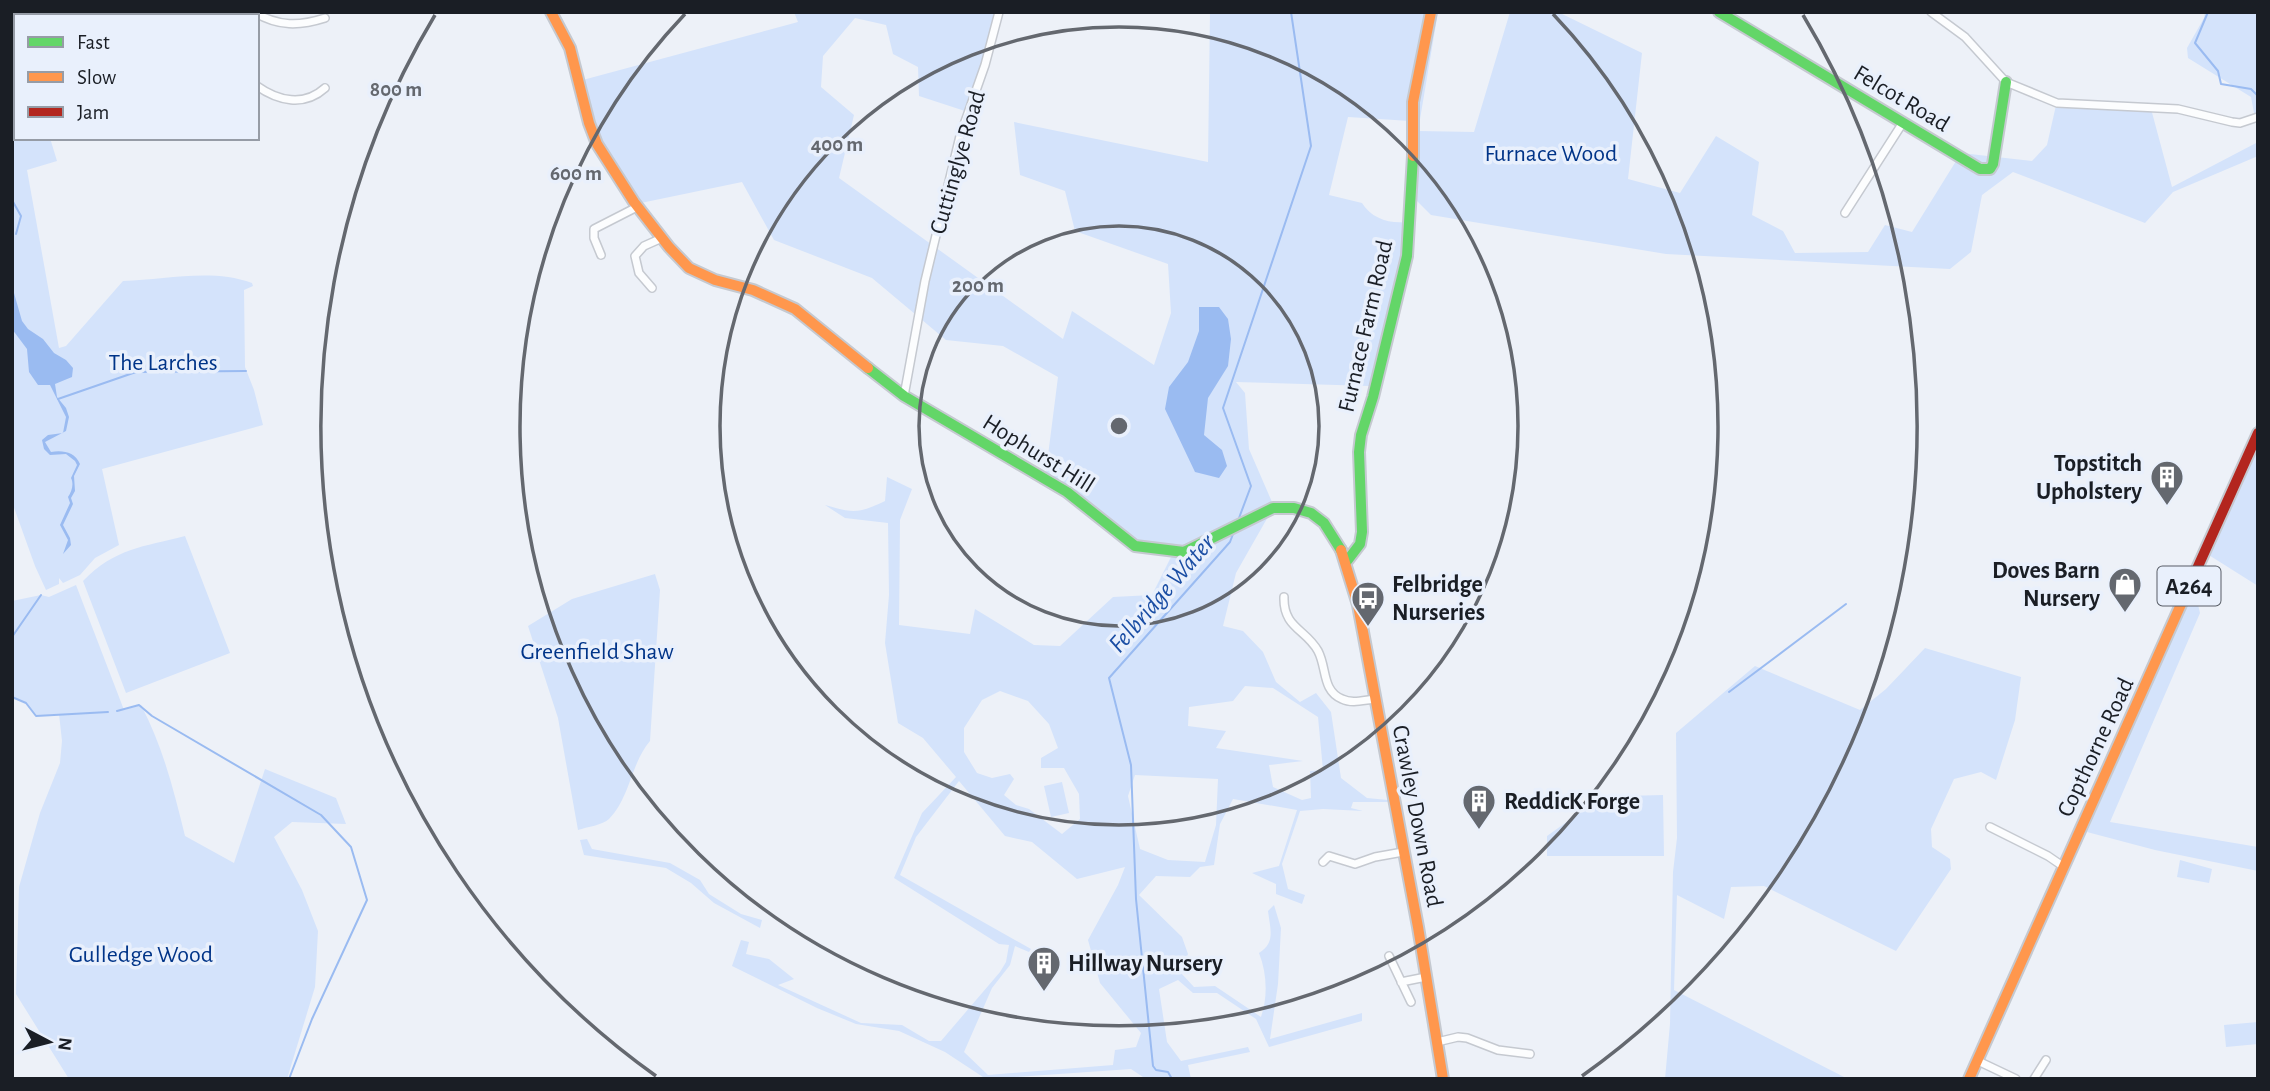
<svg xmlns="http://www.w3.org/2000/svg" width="2270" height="1091" viewBox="0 0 2270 1091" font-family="'Alegreya Sans',sans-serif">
  <rect width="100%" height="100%" fill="#edf1f8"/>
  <path fill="#d4e3fb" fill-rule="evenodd" d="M12,12H26V16H16V138H50L57,161L27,170L59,348L66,346L123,281C165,280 211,268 252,283L253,286L244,290L245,367L254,390L263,425L102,469L119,545L95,558L80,575L63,583L59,578V584L46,590L35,566L12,502Z
    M794,12H999L968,112L919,96L918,67L893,54L886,25L855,18L823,56L821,87L854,115L839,178L1063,339L1072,311L1154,365L1171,313L1168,264L1075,231L1065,191L1020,175L1014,122L1208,162L1210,12H1438L1418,131L1474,132L1510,12H1558L1642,53L1628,179L1680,193L1716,136L1759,162L1752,215L1783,231L1795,253L1868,252L1885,225L1912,232L1961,153L2032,161L2047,145L2057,101L2150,105L2172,187L2258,142V156L2173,192L2145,223L2013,172L1982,195L1971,252L1950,269L1666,254L1431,215L1411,195L1410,121L1348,117L1329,195L1362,203C1371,218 1389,224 1406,222L1402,257L1370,386L1236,382L1245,393L1249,449L1272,502L1273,508L1236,573L1223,626L1243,631L1263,652L1276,682L1300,702L1316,693L1331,712L1341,778L1367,798L1388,800V802H1353L1351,808L1363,811L1323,809L1300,811L1282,864L1288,889L1305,895L1302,904L1276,894V884L1252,873L1279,866L1297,810L1233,799L1220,824L1214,865L1200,867L1190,877L1156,876L1139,895L1182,937L1188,954L1181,973L1194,987L1215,986L1261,1017C1268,997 1267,973 1259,953C1276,943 1270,928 1268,911L1274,905L1281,928L1278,984L1270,1039L1362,1013V1021L1269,1047L1256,1019L1217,993H1193L1178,980L1159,989L1167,1042L1181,1061L1248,1047L1250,1052L1188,1065L1191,1079H1146L1131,1069L986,1079L945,1052L899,1031L856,1024L817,1008L732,966L741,940L749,942L746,954L769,959L794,979L778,985L861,1023L902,1025L929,1041H941L1000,972L1006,962L1009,945L999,944L894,878L922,813L956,777L923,738L898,723L885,643L889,595L888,523L845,518L825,505C853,513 858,514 885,501L887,477L912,489L900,520L899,625L970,634L975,609L1034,645L1060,646L1113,597L1152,595L1174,551L1135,546L1045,479L1058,377L1003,346L946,340L872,278L774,240L742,182L636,204L610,168L579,81L798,22ZM1245,686L1273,688L1318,717L1323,770L1310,771L1311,798L1302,800L1273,787L1269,765L1303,761L1216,748L1226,731L1188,726L1189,707L1233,701ZM1000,691L1028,701L1049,724L1058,748L1041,758V768H1064L1079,794L1080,819L1062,834L1029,809L1016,805L1004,795L1014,779L1010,774L992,778L977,773L964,752V728L982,700ZM1135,775L1218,779L1216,825L1205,862L1168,860L1140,849L1128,796ZM959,781L1005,836L1032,842L1077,879L1125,867L1118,885L1088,940L1100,983L1141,1033L1136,1047L1115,1050L1113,1065L988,1075L964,1052L992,988L1010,965L1015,946L1029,952L1031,949L900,875L916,837Z
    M2205,12H2258V134L2251,97L2188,58L2187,48L2204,18Z
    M2258,420V586L2204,552Z
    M185,536L230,653L126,693L83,581C115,548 143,547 185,536Z
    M655,574L660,590L650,741C631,763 630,798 609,819C603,825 587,827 578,830L558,718L528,626L572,599Z
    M76,585L124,710L141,705C163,747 174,791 185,836L234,863L265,769L336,798L346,824L292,822L274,837L302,890L318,931L315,987L287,1079H69L16,994L19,887L40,813L60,763L62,741L59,714L36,716L26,703L12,697V601L41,595L49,597Z
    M2194,588L2200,613L2110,822L2258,847V871L2155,850L2087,832Z
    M1925,648L2021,677L2015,720L1996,780L1981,772L1954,779L1931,829L1932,847L1950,859L1951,869L1896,951L1764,886L1731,887L1724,919L1677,895L1674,990L1848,1079H1665L1670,1024L1673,872L1677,838L1676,733L1755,666L1860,710L1886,689Z
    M1062,782L1069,813L1051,817L1044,786Z
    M1663,795L1664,856H1547V836L1596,801H1617L1625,796Z
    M587,839L592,849L670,863L700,880L709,894L741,914L762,920L760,928L714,903L691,883L666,868L584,855L580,840Z
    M2180,860L2212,869L2209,883L2177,877Z
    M2258,1022V1044L2226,1047L2224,1025Z"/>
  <path fill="#9abbf1" d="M12,286L22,321L28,329L43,339L54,353L66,360L73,368L72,377L55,384L57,397L66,408L69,417L66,431L45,442L51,452C63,450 75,452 80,464L74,476L75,491L71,498L73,504L63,525L70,538L71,545L63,554L68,540L60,525L70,503L68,497C72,491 74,484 71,478L77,465L75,461L66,454L50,455L44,449L42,440L48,435L63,433L66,417L50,385H38L29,372L27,349L12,329Z
    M1199,307H1219L1228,319L1231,339L1228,366L1208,398L1204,435L1222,450L1227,466L1219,478L1195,472L1165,409L1169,387L1188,362L1199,331Z"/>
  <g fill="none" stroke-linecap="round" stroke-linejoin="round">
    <path stroke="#9abbf1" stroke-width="2" d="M2208,12L2195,43L2218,71L2221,84L2251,89L2258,96
      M12,105L16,111
      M12,129L16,122
      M12,156V158
      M12,200L21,216L16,234
      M58,399L136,372L246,371
      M1239,518L1251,486L1223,408L1311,146L1291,12
      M12,637L41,595
      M1729,692L1846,604
      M12,697L26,703L36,716L108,712
      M117,711L139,705L152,716L321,815L351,847L367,900L312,1019L289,1079
      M1172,1079L1168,1072L1156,1070L1153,1066L1136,899L1131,765L1109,678L1230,542L1233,534"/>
    <defs>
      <path id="street" d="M104,12L105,16
        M171,12V16
        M254,12C278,27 300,26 325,18
        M1931,12L1965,37L2006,82L2057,103L2178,109L2232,122L2240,123L2258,117
        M257,86C278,101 304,107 325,88
        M1845,213L1902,124
        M601,255L594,238V229L637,207
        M652,288L639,273L635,256L644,246L662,238
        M904,396L925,281L960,136L985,65L999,12
        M1284,597C1283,628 1306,629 1318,651C1327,668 1322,691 1342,699C1352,704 1364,700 1375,699
        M1990,827L2048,856L2064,867
        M1323,862L1329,856L1355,864L1375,857L1403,852
        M1389,956L1411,1002
        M1401,982L1426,977
        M1437,1042L1458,1037L1467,1038L1498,1050L1530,1054
        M1978,1061L2016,1079
        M2034,1079L2046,1060"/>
      <path id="fast" d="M1719,12L1980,169H1990L1993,164L2006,82
        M868,368L904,396L1067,492L1135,546L1184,552L1273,508H1294L1311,513L1324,523L1341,550
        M1347,561L1360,544L1362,532L1359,452L1361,435L1373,397L1407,256L1413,156"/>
      <path id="slow" d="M551,12L570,48L589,123L597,144L634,202L669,247L689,268L715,280L753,290L795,309L868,368
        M1413,156V102L1431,12
        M1341,550L1358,605L1418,927L1443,1079
        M1969,1079L2191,582"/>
      <path id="jam" d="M2191,582L2258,433"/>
    </defs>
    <use href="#street" stroke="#c5c9d0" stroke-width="10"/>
    <use href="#fast" stroke="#c5c9d0" stroke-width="14"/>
    <use href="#slow" stroke="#c5c9d0" stroke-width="14"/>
    <use href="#jam" stroke="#c5c9d0" stroke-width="14"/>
    <use href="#street" stroke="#fcfdfe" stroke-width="7"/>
    <use href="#fast" stroke="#63d668" stroke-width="10"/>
    <use href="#slow" stroke="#ff974d" stroke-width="10"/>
    <use href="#jam" stroke="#b3261e" stroke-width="10"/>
  </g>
  <g fill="none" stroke="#64686f" stroke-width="3.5">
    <circle cx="1119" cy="426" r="200"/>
    <circle cx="1119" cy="426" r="399"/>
    <path d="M1553 14A599 599 0 1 1 685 14"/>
    <path d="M656 1076A798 798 0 0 1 435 15M1803 15A798 798 0 0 1 1582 1076"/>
  </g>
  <defs>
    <symbol id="building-pin" viewBox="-11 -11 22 30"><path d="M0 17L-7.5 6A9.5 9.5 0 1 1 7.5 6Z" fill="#64686f" stroke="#e9f0fc"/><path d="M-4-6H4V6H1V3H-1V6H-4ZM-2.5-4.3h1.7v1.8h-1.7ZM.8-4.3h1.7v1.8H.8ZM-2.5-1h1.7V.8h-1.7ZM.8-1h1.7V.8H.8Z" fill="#fff"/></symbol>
    <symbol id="shop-pin" viewBox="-11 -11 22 30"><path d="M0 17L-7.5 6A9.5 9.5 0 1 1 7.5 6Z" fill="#64686f" stroke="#e9f0fc"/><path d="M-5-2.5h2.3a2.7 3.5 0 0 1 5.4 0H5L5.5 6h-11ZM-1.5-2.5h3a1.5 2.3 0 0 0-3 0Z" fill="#fff"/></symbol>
    <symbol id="bus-pin" viewBox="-11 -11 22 30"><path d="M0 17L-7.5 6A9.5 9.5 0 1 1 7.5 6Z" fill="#64686f" stroke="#e9f0fc"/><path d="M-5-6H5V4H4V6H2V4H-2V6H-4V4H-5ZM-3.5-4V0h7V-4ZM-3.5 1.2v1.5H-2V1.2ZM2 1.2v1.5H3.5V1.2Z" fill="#fff"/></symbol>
  </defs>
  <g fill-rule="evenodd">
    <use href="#building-pin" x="2148" y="458" width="38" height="52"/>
    <use href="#shop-pin" x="2106" y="565" width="38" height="52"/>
    <use href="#bus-pin" x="1349" y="579" width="38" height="52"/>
    <use href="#building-pin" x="1460" y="782" width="38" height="52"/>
    <use href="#building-pin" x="1025" y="944" width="38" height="52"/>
  </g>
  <g text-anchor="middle" stroke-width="7" stroke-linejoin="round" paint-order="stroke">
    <rect fill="#e9f0fc" stroke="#585d66" stroke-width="2" x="2157.5" y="566.5" width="63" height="39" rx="5"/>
    <g font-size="23" font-weight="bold" fill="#1a1e25">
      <text x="2189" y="594">A264</text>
    </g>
    <g font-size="24" fill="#1a1e25" stroke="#e9f0fc">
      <text transform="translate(1902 98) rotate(31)" y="8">Felcot Road</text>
      <text transform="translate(957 162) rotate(-74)" y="8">Cuttinglye Road</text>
      <text transform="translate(1365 326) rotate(-77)" y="8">Furnace Farm Road</text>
      <text transform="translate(1039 453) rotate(32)" y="8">Hophurst Hill</text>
      <text transform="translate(2095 747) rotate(-65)" y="8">Copthorne Road</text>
      <text transform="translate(1418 816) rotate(79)" y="8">Crawley Down Road</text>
    </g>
    <g font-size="24" fill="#003488" stroke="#e9f0fc">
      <text x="1551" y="161">Furnace Wood</text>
      <text x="163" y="370">The Larches</text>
      <text x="597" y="659">Greenfield Shaw</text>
      <text x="141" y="962">Gulledge Wood</text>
    </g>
    <g font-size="24" font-weight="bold" fill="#1a1e25" stroke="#e9f0fc" text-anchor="start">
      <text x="2142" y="471" text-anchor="end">Topstitch<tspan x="2142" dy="28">Upholstery</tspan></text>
      <text x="2100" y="578" text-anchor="end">Doves Barn<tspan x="2100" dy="28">Nursery</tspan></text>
      <text x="1392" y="592">Felbridge<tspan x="1392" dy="28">Nurseries</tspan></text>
      <text x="1504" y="809">ReddicK Forge</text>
      <text x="1068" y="971">Hillway Nursery</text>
    </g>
    <g font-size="26" font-style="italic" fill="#1b4ea4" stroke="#e9f0fc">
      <text transform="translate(1161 593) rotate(-49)" y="9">Felbridge Water</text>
    </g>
  </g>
  <circle cx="1119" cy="426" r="10" fill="#64686f" stroke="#e9f0fc" stroke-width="3.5"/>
  <g font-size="21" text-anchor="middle" font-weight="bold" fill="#64686f" stroke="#e9f0fc" stroke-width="7" stroke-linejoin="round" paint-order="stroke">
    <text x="396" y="96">800 m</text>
    <text x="837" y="151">400 m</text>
    <text x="576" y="180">600 m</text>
    <text x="978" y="292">200 m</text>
  </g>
  <rect width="2270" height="1091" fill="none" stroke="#1a1e25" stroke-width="28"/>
  <rect x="14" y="14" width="245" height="126" fill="#e9f0fc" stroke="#969ca6" stroke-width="2"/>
  <rect x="28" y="37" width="35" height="10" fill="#63d668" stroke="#969ca6" stroke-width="2"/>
  <text x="77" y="49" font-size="21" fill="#1a1e25">Fast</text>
  <rect x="28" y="72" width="35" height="10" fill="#ff974d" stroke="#969ca6" stroke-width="2"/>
  <text x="77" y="84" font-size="21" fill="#1a1e25">Slow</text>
  <rect x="28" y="107" width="35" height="10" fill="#b3261e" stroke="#969ca6" stroke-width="2"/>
  <text x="77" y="119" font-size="21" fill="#1a1e25">Jam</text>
  <g transform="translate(49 1042) rotate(97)" stroke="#e9f0fc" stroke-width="5" paint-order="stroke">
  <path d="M0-5L12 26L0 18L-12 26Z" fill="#1a1e25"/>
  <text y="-10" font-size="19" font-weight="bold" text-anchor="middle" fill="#1a1e25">N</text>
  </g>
</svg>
